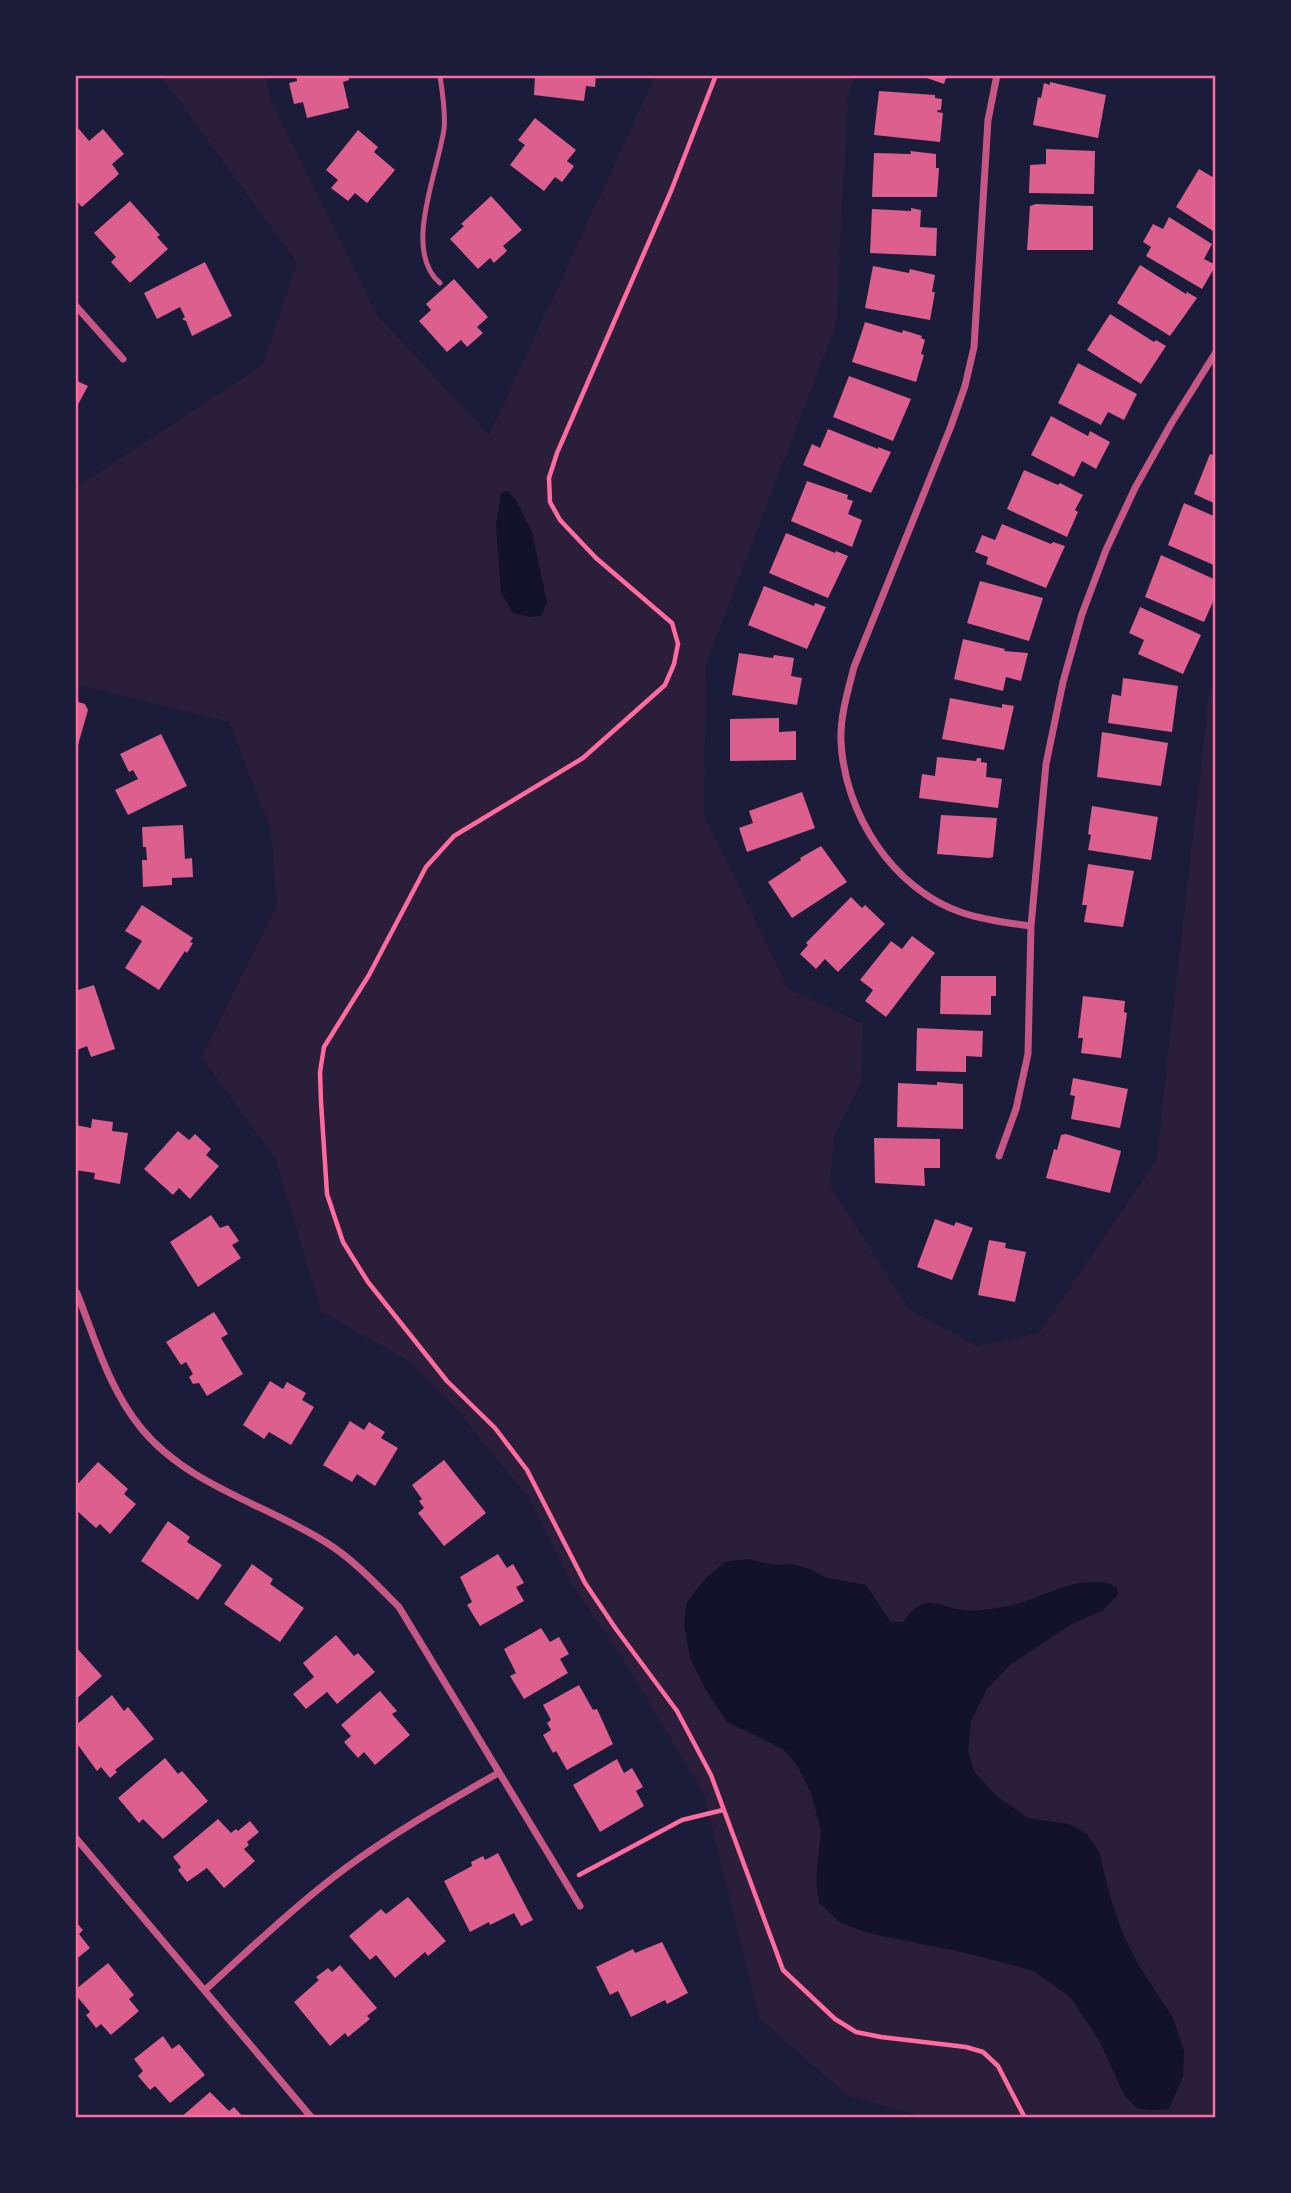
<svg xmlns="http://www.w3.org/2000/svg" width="1291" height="2193" viewBox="0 0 1291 2193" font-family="'Alegreya Sans',sans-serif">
  <rect width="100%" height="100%" fill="#1b1b3a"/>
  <path fill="#2a1e3b" d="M160,75H265L271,100L377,315L489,435L656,75H854L848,97L836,325L706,664L704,815L789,989L863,1024L861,1082L835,1133L830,1186L910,1310L977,1346L1039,1333L1156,1161L1209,694L1216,680V2118H927L847,2095L759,2018L704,1795L619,1653L571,1583L528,1497L458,1411L410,1362L321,1311L275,1158L201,1057L277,904L271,831L229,722L75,684V488L263,365L297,263Z"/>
  <path fill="#12122b" d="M508,491L515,499L532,532L547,602L542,615L530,617L513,613L501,593L496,526L501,493Z
    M747,1559L774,1565L793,1564L810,1569L827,1578L866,1585L890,1621L903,1622C926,1591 933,1606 964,1610C977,1612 995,1608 1008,1606C1043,1599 1082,1570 1117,1587L1118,1595L1103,1610L1070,1625L1010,1665L987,1689L971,1721L968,1752L975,1773L999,1798L1028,1818L1069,1824L1087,1834L1099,1852L1110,1896L1123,1934L1138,1964L1173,2018L1184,2051L1183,2076L1169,2109L1151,2110L1137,2108L1124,2095L1099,2040L1071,1998L1034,1971L962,1952L868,1933L841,1923L819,1903L816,1881L821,1830L811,1793L797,1765L783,1749L727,1722L706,1690L690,1658L684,1624L687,1602L703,1581L725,1562Z"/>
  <path fill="#dd5f8e" d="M296,75H348L349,80L343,82L349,108L307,118L303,102L294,104L289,83L297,81Z
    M535,75H596L595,87L586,86L584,101L534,95Z
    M918,75H947L944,84Z
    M1050,82L1106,95L1098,138L1033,125L1038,97L1041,98L1044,83L1050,85Z
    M879,91L935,95V98L942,99L941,110H938L937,112L943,113L940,142L874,135Z
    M535,118L576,150L567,161L574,166L572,169L562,182L555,177L544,191L510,165L525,145L518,140Z
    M79,129L89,141L103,129L124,154L112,164L119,174L82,207L75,199V132Z
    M358,130L378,147L374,152L395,170L367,203L355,193L348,201L331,188L338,180L326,170Z
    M1046,149L1095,151L1094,194L1029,193L1030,165L1046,164Z
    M910,151L936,154V168H939L937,197H872L874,153L911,154Z
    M1199,169L1216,179V233L1176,207Z
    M491,196L522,230L503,246L507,251L496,261L494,263L490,258L478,269L450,239L464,226L461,224Z
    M130,201L160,235L157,237L168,249L130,283L111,262L116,257L94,233Z
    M1036,204L1093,206V250H1027L1030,206Z
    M911,208L921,210L920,227L937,228L936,256L870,253L872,209L911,211Z
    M1169,217L1212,244L1204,259L1216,265L1202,289L1146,256L1151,247L1143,242L1153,224L1163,229Z
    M205,262L232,316L192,336L186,321L182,319L185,317L180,307L157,319L144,293Z
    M1140,265L1186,294L1187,292L1197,298L1170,336L1117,303Z
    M873,266L909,273L910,269L935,275L932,292H935L930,320L865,308Z
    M454,279L488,317L477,327L483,333L467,347L461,340L447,352L419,321L431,310L426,304Z
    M1110,314L1154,342L1156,340L1166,346L1141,384L1087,350Z
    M865,322L902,333L903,330L922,336L921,338L925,340L921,354L924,355L916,382L852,362Z
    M1078,363L1137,394L1124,420L1108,412L1101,425L1058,403Z
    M849,376L911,399L893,441L833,417Z
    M75,380L88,386L75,410Z
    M1051,416L1088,436L1090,431L1110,442L1096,469L1082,461L1074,477L1031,455Z
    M828,429L878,449V447L891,452L871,493L803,465L812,444L820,448Z
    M1210,454L1216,456V504L1194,494Z
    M1024,470L1058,485L1060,483L1083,495L1075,510L1078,512L1067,537L1007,509Z
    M807,481L848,495L847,499L853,501L848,514L862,520L852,547L791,521Z
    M1184,503L1216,517V566L1168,545Z
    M1002,524L1051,544L1053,542L1065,546L1046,588L986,564L988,557L975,552L982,535L995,540Z
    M786,533L835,553L836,551L848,556L828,598L769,573Z
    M1161,555L1216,580V595L1204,622L1145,597Z
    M980,581L1043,598L1029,641L967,623Z
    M764,586L814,606L815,603L826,607L807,649L748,625Z
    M1140,607L1201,635L1183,674L1138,654L1144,640L1129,633Z
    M963,639L1005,649L1004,651L1028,653L1021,681L1006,677L1003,691L954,679Z
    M739,653L773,658L774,655L794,658L791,676L802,678L797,705L732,695Z
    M1123,678L1178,686L1172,732L1108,723L1112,694L1121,696Z
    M950,698L1002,708V704L1014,706L1004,750L942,739Z
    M75,701L85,704L88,710L76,752Z
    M779,718V732L796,731V760L730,761V719Z
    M1102,732L1168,743L1161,786L1097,777Z
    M161,734L187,786L128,815L115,790L138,779L133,770L129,772L120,754Z
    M937,757L976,761L977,758H981V762L987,763L986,777L1002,779L998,808L919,798L922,774L935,776Z
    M802,792L815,828L747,852L739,828L753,823L749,811Z
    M1092,806L1158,817L1151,860L1088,850L1091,835L1088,834Z
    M941,815L997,818L993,857L989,858L937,854Z
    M183,825L185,859L192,858L193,877L172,878V885L143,887L142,860H147L146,847H143L142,827Z
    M821,846L847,882L792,918L768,882L801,860L800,858Z
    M1088,864L1134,871L1123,927L1084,922L1087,905H1082Z
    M851,897L862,908L865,905L885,924L838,972L825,959L816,969L800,954L808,945L806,943Z
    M142,905L193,938L190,942L193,943L187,953L185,951L159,990L125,968L142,941L125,931Z
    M912,936L935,953L886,1017L865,1001L873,990L860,980L891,941L902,949Z
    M941,976H996V996H991V1015L940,1014Z
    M94,985L115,1049L91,1057L87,1046L75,1051V991Z
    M1083,996L1125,1001L1124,1012L1127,1013L1121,1058L1081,1053L1083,1038H1078Z
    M917,1028L983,1031L982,1057L966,1056V1072L916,1071Z
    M1073,1078L1128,1089L1120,1128L1071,1119L1075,1096L1070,1095Z
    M937,1082L963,1084V1129L897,1127L898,1083L937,1085Z
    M92,1119L113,1122L112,1131L128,1133L120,1184L94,1179L95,1173L75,1170L76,1125L91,1128Z
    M178,1131L189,1140L195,1134L211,1149L206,1155L219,1166L190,1199L179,1188L173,1195L144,1169Z
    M1066,1134L1121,1151L1110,1193L1046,1178L1054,1149L1057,1150L1061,1135Z
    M874,1138L940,1139V1168H924L925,1186L875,1183Z
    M211,1215L220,1228L228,1225L239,1241L232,1245L241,1258L198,1287L170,1242Z
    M935,1219L954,1226L956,1222L973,1228L952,1280L917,1267Z
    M989,1240L1006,1243L1005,1248L1026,1252L1015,1302L978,1295Z
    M214,1312L228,1334L221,1338L243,1374L207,1396L199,1383L193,1384L189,1377L193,1374L186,1362L181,1365L166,1342Z
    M270,1381L283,1389L287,1382L306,1393L302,1400L314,1407L291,1445L269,1432L264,1439L243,1425Z
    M350,1421L364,1430L369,1422L385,1432L381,1438L398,1448L375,1486L357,1474L352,1482L323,1465Z
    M444,1460L486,1513L444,1546L418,1513L424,1508L419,1501L422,1499L412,1485Z
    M98,1462L128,1489L124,1494L136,1504L110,1534L100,1524L96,1528L75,1509V1487Z
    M168,1521L190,1537L187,1542L222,1565L198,1600L141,1561Z
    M498,1554L507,1568L513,1564L524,1583L516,1587L524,1601L480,1626L467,1605L472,1602L460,1577Z
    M252,1564L273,1579L270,1584L304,1608L280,1642L224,1604Z
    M541,1628L550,1642L559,1637L569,1654L560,1659L568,1673L524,1699L510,1676L516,1673L504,1649Z
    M336,1635L354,1656L358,1653L375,1672L337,1704L327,1692L306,1709L293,1694L314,1677L303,1663Z
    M75,1646L102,1676L75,1700Z
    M579,1685L593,1710L597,1709L613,1744L567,1770L556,1751L553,1753L543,1735L551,1730L547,1723L551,1720L543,1705Z
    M380,1691L397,1711L392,1714L410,1735L375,1765L364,1752L358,1758L344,1742L351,1736L341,1725Z
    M112,1695L124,1711L128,1707L154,1739L115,1770L117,1772L110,1778L101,1767L97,1771L75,1741V1726Z
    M165,1758L178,1774L182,1771L208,1801L163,1839L143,1819L139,1823L118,1798Z
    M617,1759L624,1773L632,1768L643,1787L636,1791L644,1806L600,1832L573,1785Z
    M218,1819L231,1833L236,1829L238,1831L250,1821L259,1832L247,1842L249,1845L244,1849L255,1861L224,1888L207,1868L187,1882L178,1870L181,1867L173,1857Z
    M498,1853L533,1920L521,1926L514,1913L490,1925L489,1922L470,1932L444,1881L472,1866L471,1862L483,1856L485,1860Z
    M408,1897L446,1941L428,1956L425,1952L395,1978L376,1955L370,1960L349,1936L381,1909L386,1914Z
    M75,1921L83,1930L79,1934L90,1948L75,1960Z
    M662,1942L688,1993L667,2004L665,2000L631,2017L618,1991L610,1995L596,1967L633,1949L635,1953Z
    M108,1963L134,1995L129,1999L139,2011L111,2035L101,2024L96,2028L86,2015L90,2012L75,1994V1990Z
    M340,1965L377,2008L367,2016L370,2019L348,2037L345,2033L330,2046L294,2002L319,1980L316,1977L328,1968L332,1972Z
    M163,2036L172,2049L179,2044L205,2075L170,2103L155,2086L150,2090L138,2076L143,2071L134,2059Z
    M210,2092L229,2111L234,2107L244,2118H180Z"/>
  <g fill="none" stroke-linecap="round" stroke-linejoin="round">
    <path stroke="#ff6b9d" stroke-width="4.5" d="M716,75L671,191L557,453L549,478L550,502L560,520L596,558L672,623L678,644L674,664L665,685L583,758L454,836L426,867L369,975L324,1047L320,1072L321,1102L327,1194L343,1242L368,1282L447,1381L495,1428L527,1470L585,1583L616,1629L677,1711L711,1775L783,1970L835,2019L856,2032L881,2037L966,2047L983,2052L998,2066L1025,2118
      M579,1875L682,1820L723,1810"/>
    <path stroke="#c65784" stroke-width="5" d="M440,283C402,251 438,172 444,129C446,112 442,92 440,75"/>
    <path stroke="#c65784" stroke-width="7" d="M997,75L988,120L974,347L965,386L951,426L854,667C848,691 840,716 841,741C844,813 893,890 963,913C985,920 1008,923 1031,926
      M75,305L123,359
      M999,1156L1016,1109L1028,1054L1031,926L1046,764L1063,682L1082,614L1106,550L1135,488L1171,424L1216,352
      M77,1293C95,1339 109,1389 141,1428C188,1486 266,1504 327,1543C354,1560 376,1584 399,1607L580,1906
      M75,1837L312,2118
      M205,1990C251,1948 297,1904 347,1867C395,1832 446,1803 498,1773"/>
  </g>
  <rect width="1291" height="2193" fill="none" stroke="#1b1b3a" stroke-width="154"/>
  <rect x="77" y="77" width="1137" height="2039" fill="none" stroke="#ff6b9d" stroke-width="2.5"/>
</svg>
